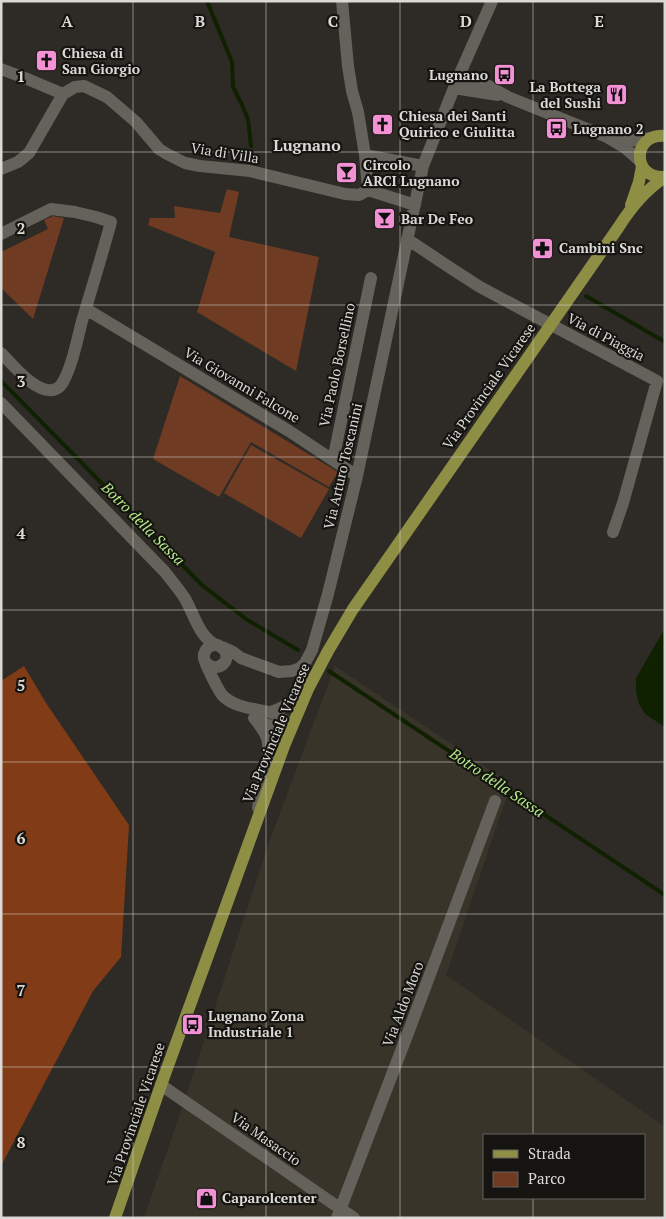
<svg xmlns="http://www.w3.org/2000/svg" width="666" height="1219" viewBox="0 0 666 1219" font-family="'PT Serif',serif">
  <rect width="100%" height="100%" fill="#2e2b26"/>
  <path fill="#39342a" fill-rule="evenodd" d="M335,666L511,784L446,975L665,1127V1218H144L185,1099L267,848ZM485,1135H645V1198H485Z"/>
  <path fill="#6f3b22" d="M227,189L239,192L229,237L319,257L296,371L197,312L215,252L148,225L150,218H175L174,206L220,213Z
    M53,216L64,218L33,319L1,288V252L48,229L44,220Z
    M180,376L338,472L329,487L251,442L219,497L153,459Z
    M251,445L329,489L301,538L224,493Z"/>
  <path fill="#813b16" d="M24,666L46,703L129,825L121,957L93,991L1,1166V681Z"/>
  <path fill="#0f2100" d="M665,628V727L645,714L639,704L636,692V678Z"/>
  <g fill="none" stroke-linecap="round" stroke-linejoin="round">
    <path stroke="#0f2100" stroke-width="4" d="M207,1L232,62L233,87L242,105L248,119L251,146
      M586,296L665,342
      M1,381L202,585L246,619L298,650
      M329,671L665,895"/>
    <path stroke="#65625c" stroke-width="12" d="M342,1L348,66L352,91L358,112L365,155L423,166
      M1,69L25,78L63,94
      M458,78H470L483,83L508,97L607,137L624,147L640,161
      M454,88L498,95
      M614,139L629,141L650,138
      M365,155L368,190
      M1,169L18,162L29,153L63,94L75,87L84,86L107,97L136,122L159,149L167,154L185,163L200,166L250,171L345,194L359,195L368,190L415,205
      M1,234L51,209L75,212L96,217L111,222C102,255 92,288 82,321C77,340 73,364 64,380C62,385 58,389 53,390C35,393 13,365 1,353
      M407,239L452,269L480,287L657,381L623,503L613,532
      M86,309L289,431L357,476
      M1,403L165,572C171,580 178,588 184,597C194,613 198,636 216,645
      M333,460L371,278
      M222,647L233,652L241,658L279,672L292,671L300,668L305,663L312,650L328,594L357,476L423,166L458,78L492,1
      M206,663C220,675 234,657 222,648C219,645 215,644 211,646C207,647 203,653 204,658C205,664 219,692 223,696C236,708 253,708 269,712C277,714 286,721 292,726
      M271,712C293,704 295,699 309,680
      M254,718C259,724 264,730 267,738C272,754 261,789 258,808
      M257,720C270,727 277,728 292,726
      M161,1085L354,1218
      M337,1218L408,1033L495,801"/>
    <path stroke="#8e8e44" stroke-width="12" d="M665,136C632,133 631,179 665,177
      M631,205L639,182L642,166
      M115,1218L161,1085L284,746L308,689L328,651L353,609L618,228C630,209 644,191 664,178"/>
  </g>
  <path fill="none" stroke="#dad9d5" stroke-width="1" stroke-opacity="0.55" d="M133,1V1218M266,1V1218M400,1V1218M533,1V1135M1,152H665M1,305H665M1,457H665M1,610H665M1,762H665M1,914H665M1,1067H665M533,1198V1218"/>
  <defs>
    <symbol id="church-square" viewBox="-11 -11 22 22"><rect x="-9" y="-9" width="18" height="18" rx="4" fill="#f391d5" stroke="#151411"/><path d="M-1.2-6h2.4v3.5h3.3v2.4h-3.3V6h-2.4V-.1h-3.3v-2.4h3.3Z" fill="#111"/></symbol>
    <symbol id="bus-square" viewBox="-11 -11 22 22"><rect x="-9" y="-9" width="18" height="18" rx="4" fill="#f391d5" stroke="#151411"/><path d="M-5-6H5V4H4V6H2V4H-2V6H-4V4H-5ZM-3.5-4V0h7V-4ZM-3.5 1.2v1.5H-2V1.2ZM2 1.2v1.5H3.5V1.2Z" fill="#111"/></symbol>
    <symbol id="restaurant-square" viewBox="-11 -11 22 22"><rect x="-9" y="-9" width="18" height="18" rx="4" fill="#f391d5" stroke="#151411"/><path d="M-5-6h1v4h1v-4h1v4h1v-4h1v5L-1.5 .5V6h-2V.5L-5-1ZM5-6V6H3V1.5H1.5Q1.5-4 5-6Z" fill="#111"/></symbol>
    <symbol id="bar-square" viewBox="-11 -11 22 22"><rect x="-9" y="-9" width="18" height="18" rx="4" fill="#f391d5" stroke="#151411"/><path d="M-6-5H6L.8 .8V4.5H3.5V6h-7V4.5H-.8V.8Z" fill="#111"/></symbol>
    <symbol id="pharmacy-square" viewBox="-11 -11 22 22"><rect x="-9" y="-9" width="18" height="18" rx="4" fill="#f391d5" stroke="#151411"/><path d="M-2-6h4v4h4v4h-4v4h-4v-4h-4v-4h4Z" fill="#111"/></symbol>
    <symbol id="shop-square" viewBox="-11 -11 22 22"><rect x="-9" y="-9" width="18" height="18" rx="4" fill="#f391d5" stroke="#151411"/><path d="M-5-2.5h2.3a2.7 3.5 0 0 1 5.4 0H5L5.5 6h-11ZM-1.5-2.5h3a1.5 2.3 0 0 0-3 0Z" fill="#111"/></symbol>
  </defs>
  <g fill-rule="evenodd">
    <use href="#church-square" x="34" y="48" width="25" height="25"/>
    <use href="#bus-square" x="492" y="62" width="25" height="25"/>
    <use href="#restaurant-square" x="604" y="82" width="25" height="25"/>
    <use href="#church-square" x="370" y="112" width="25" height="25"/>
    <use href="#bus-square" x="544" y="116" width="25" height="25"/>
    <use href="#bar-square" x="334" y="160" width="25" height="25"/>
    <use href="#bar-square" x="372" y="206" width="25" height="25"/>
    <use href="#pharmacy-square" x="530" y="236" width="25" height="25"/>
    <use href="#bus-square" x="180" y="1012" width="25" height="25"/>
    <use href="#shop-square" x="194" y="1186" width="25" height="25"/>
  </g>
  <g text-anchor="middle" stroke-width="4.5" stroke-linejoin="round" paint-order="stroke">
    <g font-size="14" font-weight="bold" fill="#dad9d5" stroke="#151411" text-anchor="start">
      <text x="62" y="58">Chiesa di<tspan x="62" dy="16">San Giorgio</tspan></text>
      <text x="488" y="80" text-anchor="end">Lugnano</text>
      <text x="601" y="92" text-anchor="end">La Bottega<tspan x="601" dy="16">del Sushi</tspan></text>
      <text x="399" y="121">Chiesa dei Santi<tspan x="399" dy="16">Quirico e Giulitta</tspan></text>
      <text x="573" y="134">Lugnano 2</text>
      <text x="363" y="170">Circolo<tspan x="363" dy="16">ARCI Lugnano</tspan></text>
      <text x="401" y="224">Bar De Feo</text>
      <text x="559" y="253">Cambini Snc</text>
      <text x="208" y="1021">Lugnano Zona<tspan x="208" dy="16">Industriale 1</tspan></text>
      <text x="222" y="1203">Caparolcenter</text>
    </g>
    <g font-size="14" fill="#dad9d5" stroke="#151411">
      <text transform="translate(225 153) rotate(9)" y="5">Via di Villa</text>
      <text transform="translate(606 337) rotate(28)" y="5">Via di Piaggia</text>
      <text transform="translate(337 365) rotate(-78)" y="5">Via Paolo Borsellino</text>
      <text transform="translate(242 385) rotate(31)" y="5">Via Giovanni Falcone</text>
      <text transform="translate(489 386) rotate(-55)" y="5">Via Provinciale Vicarese</text>
      <text transform="translate(343 466) rotate(-77)" y="5">Via Arturo Toscanini</text>
      <text transform="translate(276 733) rotate(-67)" y="5">Via Provinciale Vicarese</text>
      <text transform="translate(403 1004) rotate(-69)" y="5">Via Aldo Moro</text>
      <text transform="translate(136 1114) rotate(-71)" y="5">Via Provinciale Vicarese</text>
      <text transform="translate(266 1139) rotate(35)" y="5">Via Masaccio</text>
    </g>
    <g font-size="15" font-style="italic" fill="#b4e987" stroke="#151411">
      <text transform="translate(143 524) rotate(45)" y="5">Botro della Sassa</text>
      <text transform="translate(497 783) rotate(34)" y="5">Botro della Sassa</text>
    </g>
    <g font-size="16" font-weight="bold" fill="#dad9d5" stroke="#151411">
      <text x="307" y="151">Lugnano</text>
    </g>
  </g>
  <g font-size="16" text-anchor="middle" font-weight="bold" fill="#dad9d5" stroke="#151411" stroke-width="4.5" stroke-linejoin="round" paint-order="stroke">
    <text x="67" y="27">A</text>
    <text x="200" y="27">B</text>
    <text x="333" y="27">C</text>
    <text x="466" y="27">D</text>
    <text x="599" y="27">E</text>
    <text x="21" y="82">1</text>
    <text x="21" y="234">2</text>
    <text x="21" y="387">3</text>
    <text x="21" y="539">4</text>
    <text x="21" y="691">5</text>
    <text x="21" y="844">6</text>
    <text x="21" y="996">7</text>
    <text x="21" y="1148">8</text>
  </g>
  <rect width="666" height="1219" fill="none" stroke="#dad9d5" stroke-width="5"/>
  <rect x="483" y="1134" width="162" height="65" fill="#151411" stroke="#64635f"/>
  <rect x="493" y="1150" width="25" height="8" fill="#8e8e44" stroke="#64635f"/>
  <text x="528" y="1159" font-size="15" fill="#dad9d5">Strada</text>
  <rect x="493" y="1172" width="25" height="15" fill="#6f3b22" stroke="#64635f"/>
  <text x="528" y="1184" font-size="15" fill="#dad9d5">Parco</text>
</svg>
